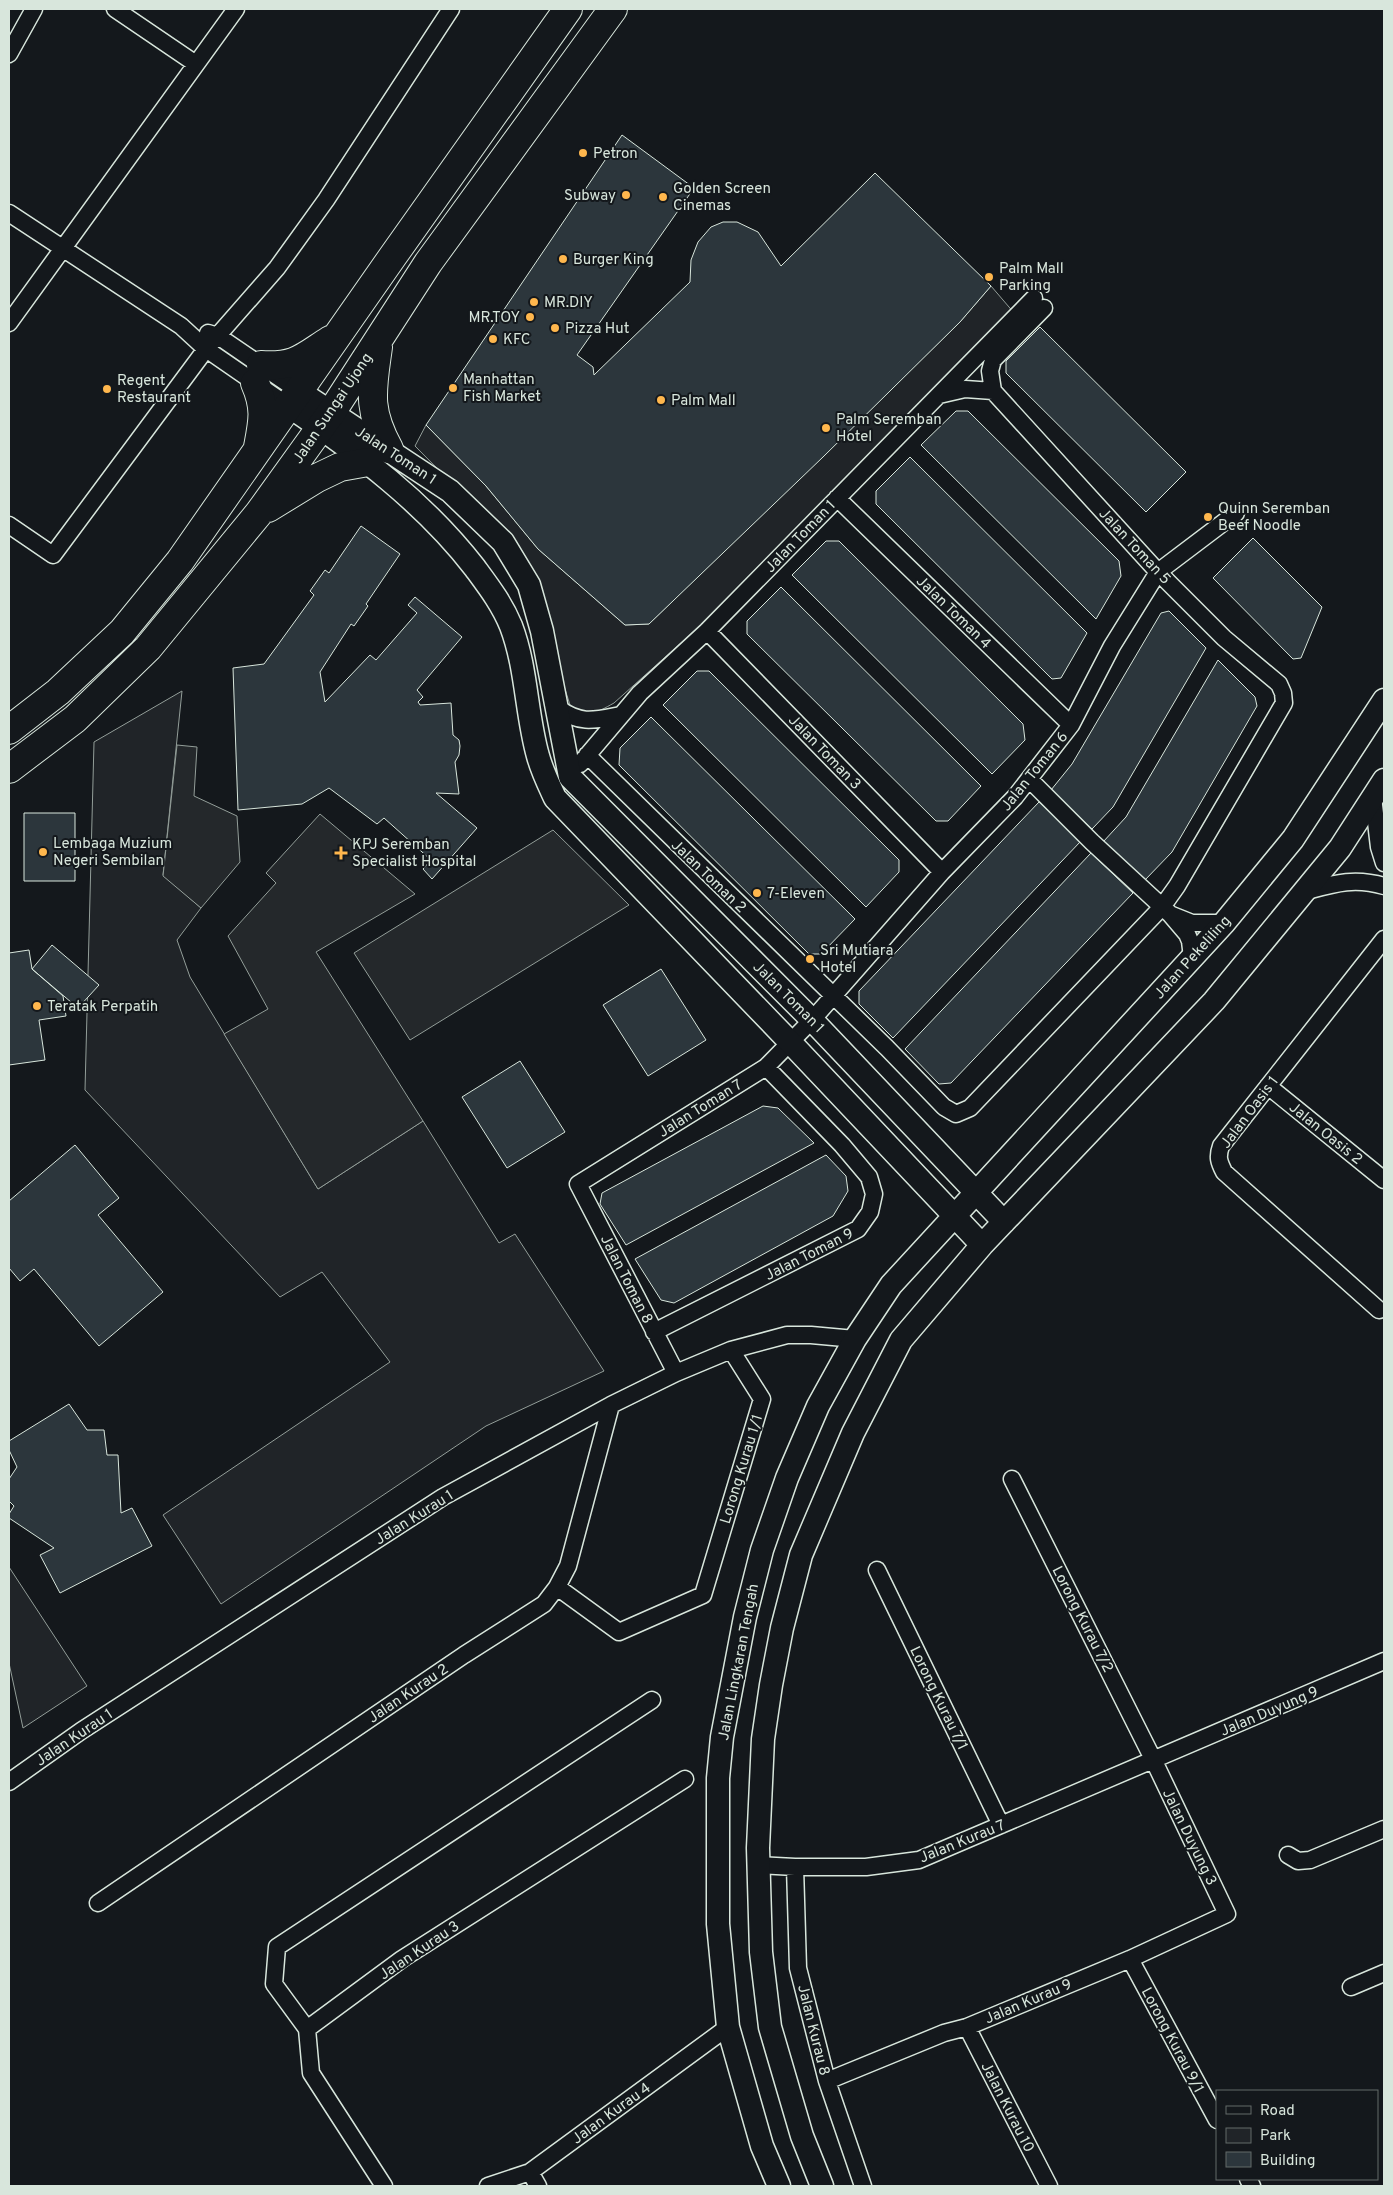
<svg xmlns="http://www.w3.org/2000/svg" width="1393" height="2195" viewBox="0 0 1393 2195" font-family="Overpass,sans-serif">
  <rect width="100%" height="100%" fill="#14181c"/>
  <path fill="#202428" stroke="#939e99" d="M991,286L1015,314L770,563L614,703C596,713 590,717 571,708L556,661L503,535L415,446L426,425L486,486L538,549L625,625L649,624L960,322Z
    M182,691L163,875L201,908L177,940L190,977L318,1189L423,1121L499,1243L515,1234L604,1371L486,1426L221,1604L163,1515L390,1362L322,1272L280,1297L85,1090L94,742Z
    M9,1567L87,1686L23,1728L9,1663Z"/>
  <path fill="#24282b" stroke="#939e99" d="M177,745L197,747L194,796L237,816L240,862L201,908L163,876Z
    M320,814L415,894L316,952L423,1121L318,1189L224,1034L268,1009L228,936L276,883L266,873Z
    M553,830L629,905L410,1040L354,953Z"/>
  <path fill="#2c363c" stroke="#d8e6dc" d="M622,135L694,188L577,355L593,367L594,375L690,282L691,260L698,242L711,227L723,222H737L758,232L781,266L875,173L991,286L960,322L823,457L649,624L625,625L538,549L486,486L426,425Z
    M1040,327L1186,472L1146,512L1006,373V361Z
    M956,411H968L1119,561L1121,576L1096,619L921,445Z
    M910,457L1087,633L1061,678L1052,679L876,504V491Z
    M361,526L400,554L366,604L368,606L354,626L351,624L320,672L325,702L370,655L376,660L417,613L408,605L415,597L462,637L417,690L423,697L418,702L420,705L451,703L453,735L459,740L460,746L459,755L455,762L459,794L436,793L477,828L432,879L423,869L431,860L384,818L377,824L329,788L302,804L238,810L233,668L264,664L314,595L310,591L325,570L329,573Z
    M1253,538L1322,607L1301,658L1293,659L1213,578Z
    M826,541H839L1023,724L1025,740L992,774L792,575Z
    M781,587L981,786L948,821H936L747,634V621Z
    M1169,611L1206,648L1113,807L1092,829L1051,790L1072,764L1161,613Z
    M1218,660L1255,697L1257,706L1172,852L1144,881L1103,842L1126,817Z
    M697,671H709L899,860V872L866,907L663,705Z
    M651,717L855,919L821,954H809L619,765L620,748Z
    M1039,802L1081,841L893,1038L859,1004V991Z
    M24,813H75V881H24Z
    M1091,853L1133,893L951,1083L939,1084L905,1049Z
    M52,945L99,985L78,1008L32,969Z
    M29,950L32,969L63,996L66,1016L39,1020L45,1060L9,1065V953Z
    M661,969L706,1040L648,1076L603,1005Z
    M520,1061L565,1132L507,1168L462,1097Z
    M763,1106L778,1108L814,1143L626,1245L600,1204L602,1193Z
    M75,1145L119,1198L98,1215L163,1292L99,1346L34,1269L20,1281L9,1268V1201Z
    M826,1155L846,1176L848,1191L833,1216L674,1303L661,1300L635,1259Z
    M69,1404L87,1430H104L107,1455H118L121,1513L132,1508L152,1546L60,1593L40,1555L54,1548L9,1518V1514L14,1506L9,1501V1479L17,1467L9,1450V1441Z"/>
  <g fill="none" stroke-linecap="round" stroke-linejoin="round">
    <defs>
      <path id="street" d="M115,9L196,64
        M9,54L34,9
        M9,213L181,326L206,349L290,407
        M9,323L236,9
        M208,333L218,336L300,392
        M939,395L965,389L993,391
        M837,498L1071,725
        M9,525L53,555L206,349L277,268L326,200L451,9
        M707,631L942,872
        M558,708C581,725 595,720 621,715
        M587,755L887,1048L944,1107L956,1114L970,1108L1162,907L1177,886L1284,703L1283,693L1279,684L1224,638L1158,572L993,391L990,371L993,360L1044,308
        M580,764L640,693L707,631L1034,298
        M1029,779L1092,842L1170,914L1187,934L1190,941L1192,957
        M1373,797L1379,847L1384,863
        M1303,892C1333,884 1353,877 1384,886
        M1172,915L1192,923H1224
        M1268,1086L1384,1180
        M1379,1310L1224,1172C1219,1162 1217,1157 1221,1146L1384,939
        M654,1332L858,1229L870,1212L874,1194L869,1177L842,1145L766,1067
        M676,1373L578,1184L766,1067L812,1020L942,872L1015,797L1071,725L1112,646L1158,572L1236,513
        M877,1570L1001,1825
        M557,1587L619,1632L703,1595L762,1399L731,1350
        M9,1782L81,1731L443,1497L611,1405L676,1373L731,1350L787,1335H811L855,1339
        M1288,1855L1298,1861L1310,1860L1384,1829
        M758,1865L795,1867H866L919,1860L1384,1661
        M795,1867L798,1968L827,2081L863,2186
        M98,1903L464,1655L544,1604L557,1587L568,1566L611,1405
        M1130,1959L1217,2120
        M1351,1987L1384,1973
        M967,2027L1049,2186
        M307,2029L274,1984L277,1947L652,1700
        M827,2081L944,2033L967,2027L1130,1959L1227,1914L1153,1759L1012,1479
        M530,2172L538,2186
        M1248,2179L1252,2186
        M384,2186L311,2073L307,2029L402,1959L685,1779
        M488,2186L530,2172L728,2027"/>
      <path id="secondary" d="M300,392L450,491L503,542L529,585L542,631L570,777L812,1020L1004,1222
        M290,407C358,453 424,502 475,568C489,587 502,604 511,626C527,668 526,714 538,756C542,771 549,785 555,798L790,1042L982,1245
        M779,2186L762,2146L728,2027L718,1924V1778L722,1737L745,1617L762,1550L787,1478L818,1406L855,1339L891,1285L1224,923L1293,839L1384,700
        M822,2186L802,2136L770,2027L761,1952L758,1848L763,1739L771,1685L782,1628L801,1555L853,1433L901,1340L982,1245L1214,1001L1340,848L1384,780"/>
      <path id="highway" d="M378,347C372,391 367,409 389,449
        M261,365C296,367 302,358 330,340
        M255,383C266,408 263,421 258,447
        M268,508L317,478L340,467L368,462
        M9,730L58,692L122,632L180,561L393,256L568,9
        M9,769L75,719L148,648L259,513L331,413L428,263L613,9"/>
    </defs>
    <use href="#street" stroke="#d8e6dc" stroke-width="19"/>
    <use href="#secondary" stroke="#d8e6dc" stroke-width="25"/>
    <use href="#highway" stroke="#d8e6dc" stroke-width="30"/>
    <use href="#street" stroke="#14181c" stroke-width="16"/>
    <use href="#secondary" stroke="#14181c" stroke-width="22"/>
    <use href="#highway" stroke="#14181c" stroke-width="28"/>
  </g>
  <g fill="#ffb74d" stroke="#14181c" stroke-width="2">
    <circle cx="583" cy="153" r="5"/>
    <circle cx="626" cy="195" r="5"/>
    <circle cx="663" cy="197" r="5"/>
    <circle cx="563" cy="259" r="5"/>
    <circle cx="989" cy="277" r="5"/>
    <circle cx="534" cy="302" r="5"/>
    <circle cx="530" cy="317" r="5"/>
    <circle cx="555" cy="328" r="5"/>
    <circle cx="493" cy="339" r="5"/>
    <circle cx="453" cy="388" r="5"/>
    <circle cx="107" cy="389" r="5"/>
    <circle cx="661" cy="400" r="5"/>
    <circle cx="826" cy="428" r="5"/>
    <circle cx="1208" cy="517" r="5"/>
    <circle cx="43" cy="852" r="5"/>
    <path d="M338.5 845.5h5v5h5v5h-5v5h-5v-5h-5v-5h5z"/>
    <circle cx="757" cy="893" r="5"/>
    <circle cx="810" cy="959" r="5"/>
    <circle cx="37" cy="1006" r="5"/>
  </g>
  <g text-anchor="middle" stroke-width="4" stroke-linejoin="round" paint-order="stroke">
    <g font-size="15" fill="#d8e6dc" stroke="#14181c" text-anchor="start">
      <text x="593" y="158">Petron</text>
      <text x="673" y="193">Golden Screen<tspan x="673" dy="17">Cinemas</tspan></text>
      <text x="616" y="200" text-anchor="end">Subway</text>
      <text x="573" y="264">Burger King</text>
      <text x="999" y="273">Palm Mall<tspan x="999" dy="17">Parking</tspan></text>
      <text x="544" y="307">MR.DIY</text>
      <text x="520" y="322" text-anchor="end">MR.TOY</text>
      <text x="565" y="333">Pizza Hut</text>
      <text x="503" y="344">KFC</text>
      <text x="463" y="384">Manhattan<tspan x="463" dy="17">Fish Market</tspan></text>
      <text x="117" y="385">Regent<tspan x="117" dy="17">Restaurant</tspan></text>
      <text x="671" y="405">Palm Mall</text>
      <text x="836" y="424">Palm Seremban<tspan x="836" dy="17">Hotel</tspan></text>
      <text x="1218" y="513">Quinn Seremban<tspan x="1218" dy="17">Beef Noodle</tspan></text>
      <text x="53" y="848">Lembaga Muzium<tspan x="53" dy="17">Negeri Sembilan</tspan></text>
      <text x="352" y="849">KPJ Seremban<tspan x="352" dy="17">Specialist Hospital</tspan></text>
      <text x="767" y="898">7-Eleven</text>
      <text x="820" y="955">Sri Mutiara<tspan x="820" dy="17">Hotel</tspan></text>
      <text x="47" y="1011">Teratak Perpatih</text>
    </g>
    <g font-size="15" fill="#d8e6dc" stroke="#14181c">
      <text transform="translate(332 408) rotate(-56)" y="5">Jalan Sungai Ujong</text>
      <text transform="translate(396 455) rotate(33)" y="5">Jalan Toman 1</text>
      <text transform="translate(800 536) rotate(-46)" y="5">Jalan Toman 1</text>
      <text transform="translate(1135 546) rotate(47)" y="5">Jalan Toman 5</text>
      <text transform="translate(954 612) rotate(44)" y="5">Jalan Toman 4</text>
      <text transform="translate(825 752) rotate(46)" y="5">Jalan Toman 3</text>
      <text transform="translate(1034 771) rotate(-51)" y="5">Jalan Toman 6</text>
      <text transform="translate(709 876) rotate(44)" y="5">Jalan Toman 2</text>
      <text transform="translate(1192 957) rotate(-48)" y="5">Jalan Pekeliling</text>
      <text transform="translate(789 997) rotate(45)" y="5">Jalan Toman 1</text>
      <text transform="translate(700 1108) rotate(-32)" y="5">Jalan Toman 7</text>
      <text transform="translate(1249 1112) rotate(-53)" y="5">Jalan Oasis 1</text>
      <text transform="translate(1326 1133) rotate(39)" y="5">Jalan Oasis 2</text>
      <text transform="translate(809 1254) rotate(-27)" y="5">Jalan Toman 9</text>
      <text transform="translate(627 1279) rotate(63)" y="5">Jalan Toman 8</text>
      <text transform="translate(741 1469) rotate(-73)" y="5">Lorong Kurau 1/1</text>
      <text transform="translate(414 1517) rotate(-32)" y="5">Jalan Kurau 1</text>
      <text transform="translate(1083 1619) rotate(63)" y="5">Lorong Kurau 7/2</text>
      <text transform="translate(738 1662) rotate(-79)" y="5">Jalan Lingkaran Tengah</text>
      <text transform="translate(408 1693) rotate(-34)" y="5">Jalan Kurau 2</text>
      <text transform="translate(939 1698) rotate(64)" y="5">Lorong Kurau 7/1</text>
      <text transform="translate(1269 1711) rotate(-23)" y="5">Jalan Duyung 9</text>
      <text transform="translate(74 1737) rotate(-34)" y="5">Jalan Kurau 1</text>
      <text transform="translate(1190 1837) rotate(64)" y="5">Jalan Duyung 3</text>
      <text transform="translate(962 1841) rotate(-22)" y="5">Jalan Kurau 7</text>
      <text transform="translate(419 1950) rotate(-34)" y="5">Jalan Kurau 3</text>
      <text transform="translate(1028 2001) rotate(-23)" y="5">Jalan Kurau 9</text>
      <text transform="translate(814 2030) rotate(76)" y="5">Jalan Kurau 8</text>
      <text transform="translate(1173 2040) rotate(62)" y="5">Lorong Kurau 9/1</text>
      <text transform="translate(1008 2107) rotate(63)" y="5">Jalan Kurau 10</text>
      <text transform="translate(611 2113) rotate(-36)" y="5">Jalan Kurau 4</text>
    </g>
  </g>
  <rect width="1393" height="2195" fill="none" stroke="#d8e6dc" stroke-width="20"/>
  <rect x="1216" y="2090" width="162" height="90" fill="#14181c" stroke="#626a69"/>
  <rect x="1226" y="2106" width="25" height="8" fill="#14181c" stroke="#626a69"/>
  <text x="1260" y="2115" font-size="15" fill="#d8e6dc">Road</text>
  <rect x="1226" y="2128" width="25" height="15" fill="#202428" stroke="#626a69"/>
  <text x="1260" y="2140" font-size="15" fill="#d8e6dc">Park</text>
  <rect x="1226" y="2152" width="25" height="15" fill="#2c363c" stroke="#626a69"/>
  <text x="1260" y="2165" font-size="15" fill="#d8e6dc">Building</text>
</svg>
